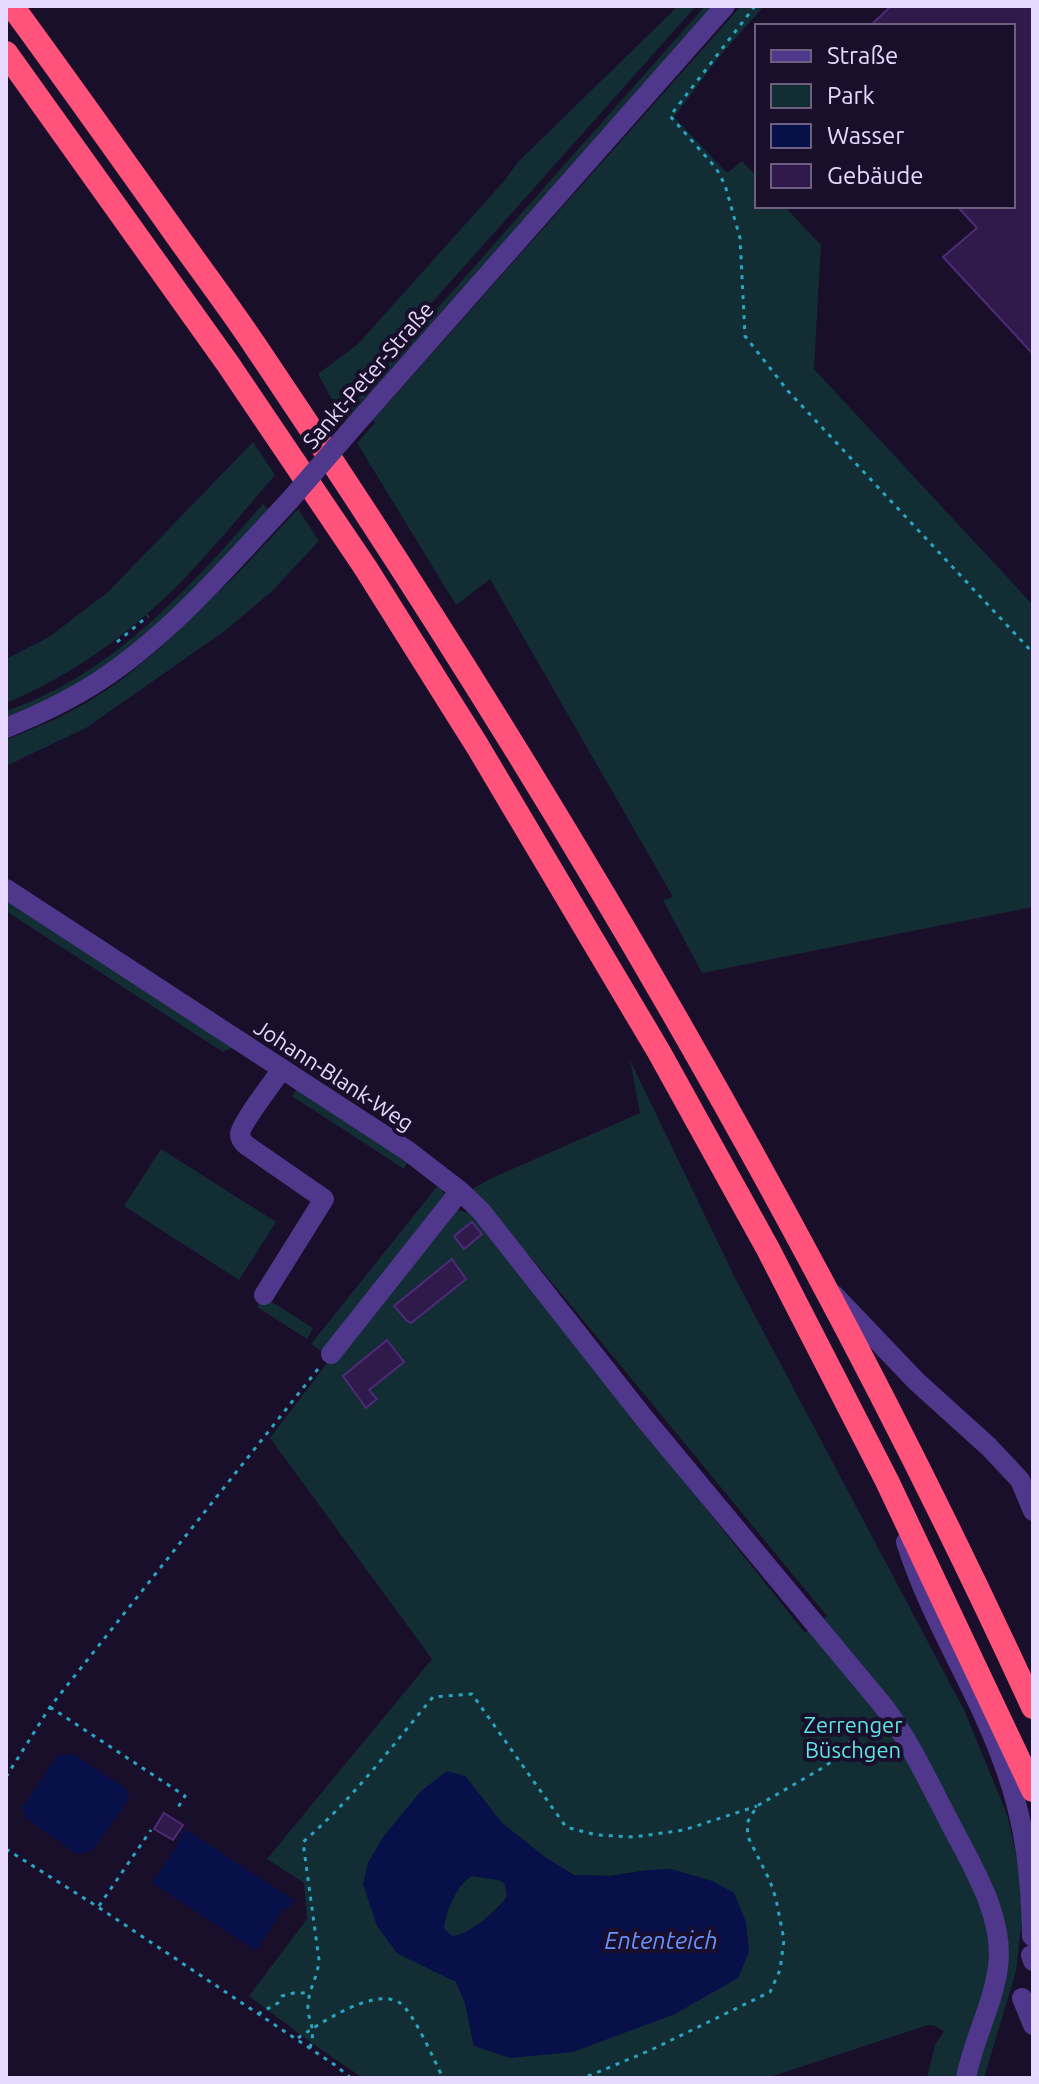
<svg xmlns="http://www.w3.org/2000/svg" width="1039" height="2084" viewBox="0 0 1039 2084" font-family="Ubuntu,sans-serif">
  <rect width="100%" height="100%" fill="#1a0f2a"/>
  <path fill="#122d34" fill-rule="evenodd" d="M678,6H696L355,389L353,388L336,407L318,374L358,344L505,180L518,162Z
    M705,6H712L345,421L342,416Z
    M741,6H764L719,57L674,117L727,173L742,161L757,177V206H784L821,245L814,369L1033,605V907L702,973L663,900L673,897L490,579L456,605L357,443L375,423L373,420Z
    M253,442L275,475C242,513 209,554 173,590C125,637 69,677 6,703V659L49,637L108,592Z
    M263,504L268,509C206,577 144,647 62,693C45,703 25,710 6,718V711C113,675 191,586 263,504Z
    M298,509L319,541L271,592L226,630L86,728L6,766V740L56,719L88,702L120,681L160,648L241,570Z
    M6,898L234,1047L223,1052L6,911Z
    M630,1060L736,1280L964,1710L1007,1814L1019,1868L1022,1918L1016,1971L984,2078H927L935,2045L944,2031L935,2026L928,2025L767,2078H363L313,2044L249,1996L307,1919L304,1883L267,1859L432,1659L270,1438L331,1358L311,1344L439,1184L452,1208L471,1214L805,1633L827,1616L555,1286L472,1189L492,1178L640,1113ZM465,1776L502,1823L546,1858L574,1875L610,1876L648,1870L573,2052L474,2046L465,2003L456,1982L397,1953Z
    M297,1089L408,1162L404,1169L292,1096Z
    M161,1149L276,1222L239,1280L124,1206Z
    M264,1297L313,1328L307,1339L257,1307Z
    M472,1876L499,1880L505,1883L507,1896C502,1906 466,1938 454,1936C448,1936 447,1933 443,1929C446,1911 456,1885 472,1876Z"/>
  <path fill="#08104a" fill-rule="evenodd" d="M74,1754L125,1788L130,1797L92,1851L76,1854L25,1817L22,1808L57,1756Z
    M447,1771L465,1776L502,1823L546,1858L574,1875L610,1876L648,1870L671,1869L712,1881L734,1893L746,1922L749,1952L738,1978L675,2014L573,2052L510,2058L474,2046L465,2003L456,1982L397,1953L377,1926L363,1884L368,1863L383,1837L421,1791ZM472,1876L499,1880L505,1884L507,1896C500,1910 468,1935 453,1936L444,1929C446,1911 456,1885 472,1876Z
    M185,1829L294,1900L288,1910L284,1908L256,1951L152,1883L179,1842L177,1840Z"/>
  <path fill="#301a4c" stroke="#4d2b79" stroke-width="2" d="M891,6H1033V354L943,257L977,228L957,206H1013V26H870Z
    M472,1222L482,1234L464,1249L454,1236Z
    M452,1259L466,1279L411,1323L407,1321L394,1306Z
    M387,1340L404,1362L369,1390L377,1399L366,1408L343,1376Z
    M164,1813L183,1825L173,1840L154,1829Z"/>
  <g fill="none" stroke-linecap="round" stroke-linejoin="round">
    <path stroke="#2aa5c1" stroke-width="3" stroke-dasharray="4 6" stroke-linecap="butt" d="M755,6L670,116L716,168L725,185L740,238L745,336L788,391L1033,653
      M117,642L148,616
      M50,1707L185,1796L177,1809
      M6,1777L50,1707L318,1369
      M6,1849L98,1907L335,2065L351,2078
      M99,1906L151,1830
      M258,2014L278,2003L282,1996L294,1993H310
      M298,2038C319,2024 375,1986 400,2003C414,2013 434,2060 443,2078
      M310,2048C317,2025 307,2023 308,2004C309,1989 318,1976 319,1960L303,1842C352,1800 392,1746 433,1697L472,1694L566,1827L597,1835L634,1837L684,1830L757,1806
      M578,2078L591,2075L651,2050L770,1992L780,1970L784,1940L776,1899L770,1881L748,1837L747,1823L757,1806L824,1767L846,1751L857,1726L868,1719"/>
    <path stroke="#4f388b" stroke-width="20" d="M348,433L725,6
      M6,728C38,715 70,700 99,681C172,633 230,564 290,500
      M6,889L408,1151L460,1191L331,1354
      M460,1191L481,1211L644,1418L885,1708C910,1742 928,1781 948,1819C970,1863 1005,1915 998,1967C993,2005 973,2040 966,2078
      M264,1295L324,1199L246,1145C243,1142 240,1139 240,1134C241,1123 274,1081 282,1069
      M834,1295L916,1381L989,1447L1020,1480L1033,1511
      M906,1542C931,1622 980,1693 1007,1773C1026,1828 1031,1879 1032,1936
      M1031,1955L1033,1961
      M1022,1998L1033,2025"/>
    <path stroke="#ff537b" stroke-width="24" d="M12,6C67,81 121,157 175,233C202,271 230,308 256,347C548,780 815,1232 1033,1707
      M6,53L228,364L365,567L478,747L659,1052L768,1249L887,1481L1033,1790"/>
    <path stroke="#4f388b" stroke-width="20" d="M290,500L348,433"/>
  </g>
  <g text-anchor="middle" stroke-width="8" stroke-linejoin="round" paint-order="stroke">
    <g font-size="22" fill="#e6d8ff" stroke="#1a0f2a">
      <text transform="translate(368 375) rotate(-49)" y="8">Sankt-Peter-Straße</text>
      <text transform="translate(334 1075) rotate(33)" y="8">Johann-Blank-Weg</text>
    </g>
    <g font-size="22" fill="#5ce6e6" stroke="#1a0f2a">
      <text x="853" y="1733">Zerrenger<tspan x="853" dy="25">Büschgen</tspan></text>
    </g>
    <g font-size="24" font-style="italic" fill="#6692ff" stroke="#1a0f2a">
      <text x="661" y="1949">Ententeich</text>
    </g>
  </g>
  <rect width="1039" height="2084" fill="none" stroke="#e6d8ff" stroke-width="16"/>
  <rect x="755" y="24" width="260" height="184" fill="#1a0f2a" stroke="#6c5f7f" stroke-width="2"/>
  <rect x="771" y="50" width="40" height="12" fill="#4f388b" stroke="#6c5f7f" stroke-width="2"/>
  <text x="827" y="64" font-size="24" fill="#e6d8ff">Straße</text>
  <rect x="771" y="84" width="40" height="24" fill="#122d34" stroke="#6c5f7f" stroke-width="2"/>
  <text x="827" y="104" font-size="24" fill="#e6d8ff">Park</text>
  <rect x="771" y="124" width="40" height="24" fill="#08104a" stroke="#6c5f7f" stroke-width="2"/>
  <text x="827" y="144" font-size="24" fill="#e6d8ff">Wasser</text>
  <rect x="771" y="164" width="40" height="24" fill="#301a4c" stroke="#6c5f7f" stroke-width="2"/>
  <text x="827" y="184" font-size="24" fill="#e6d8ff">Gebäude</text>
</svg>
